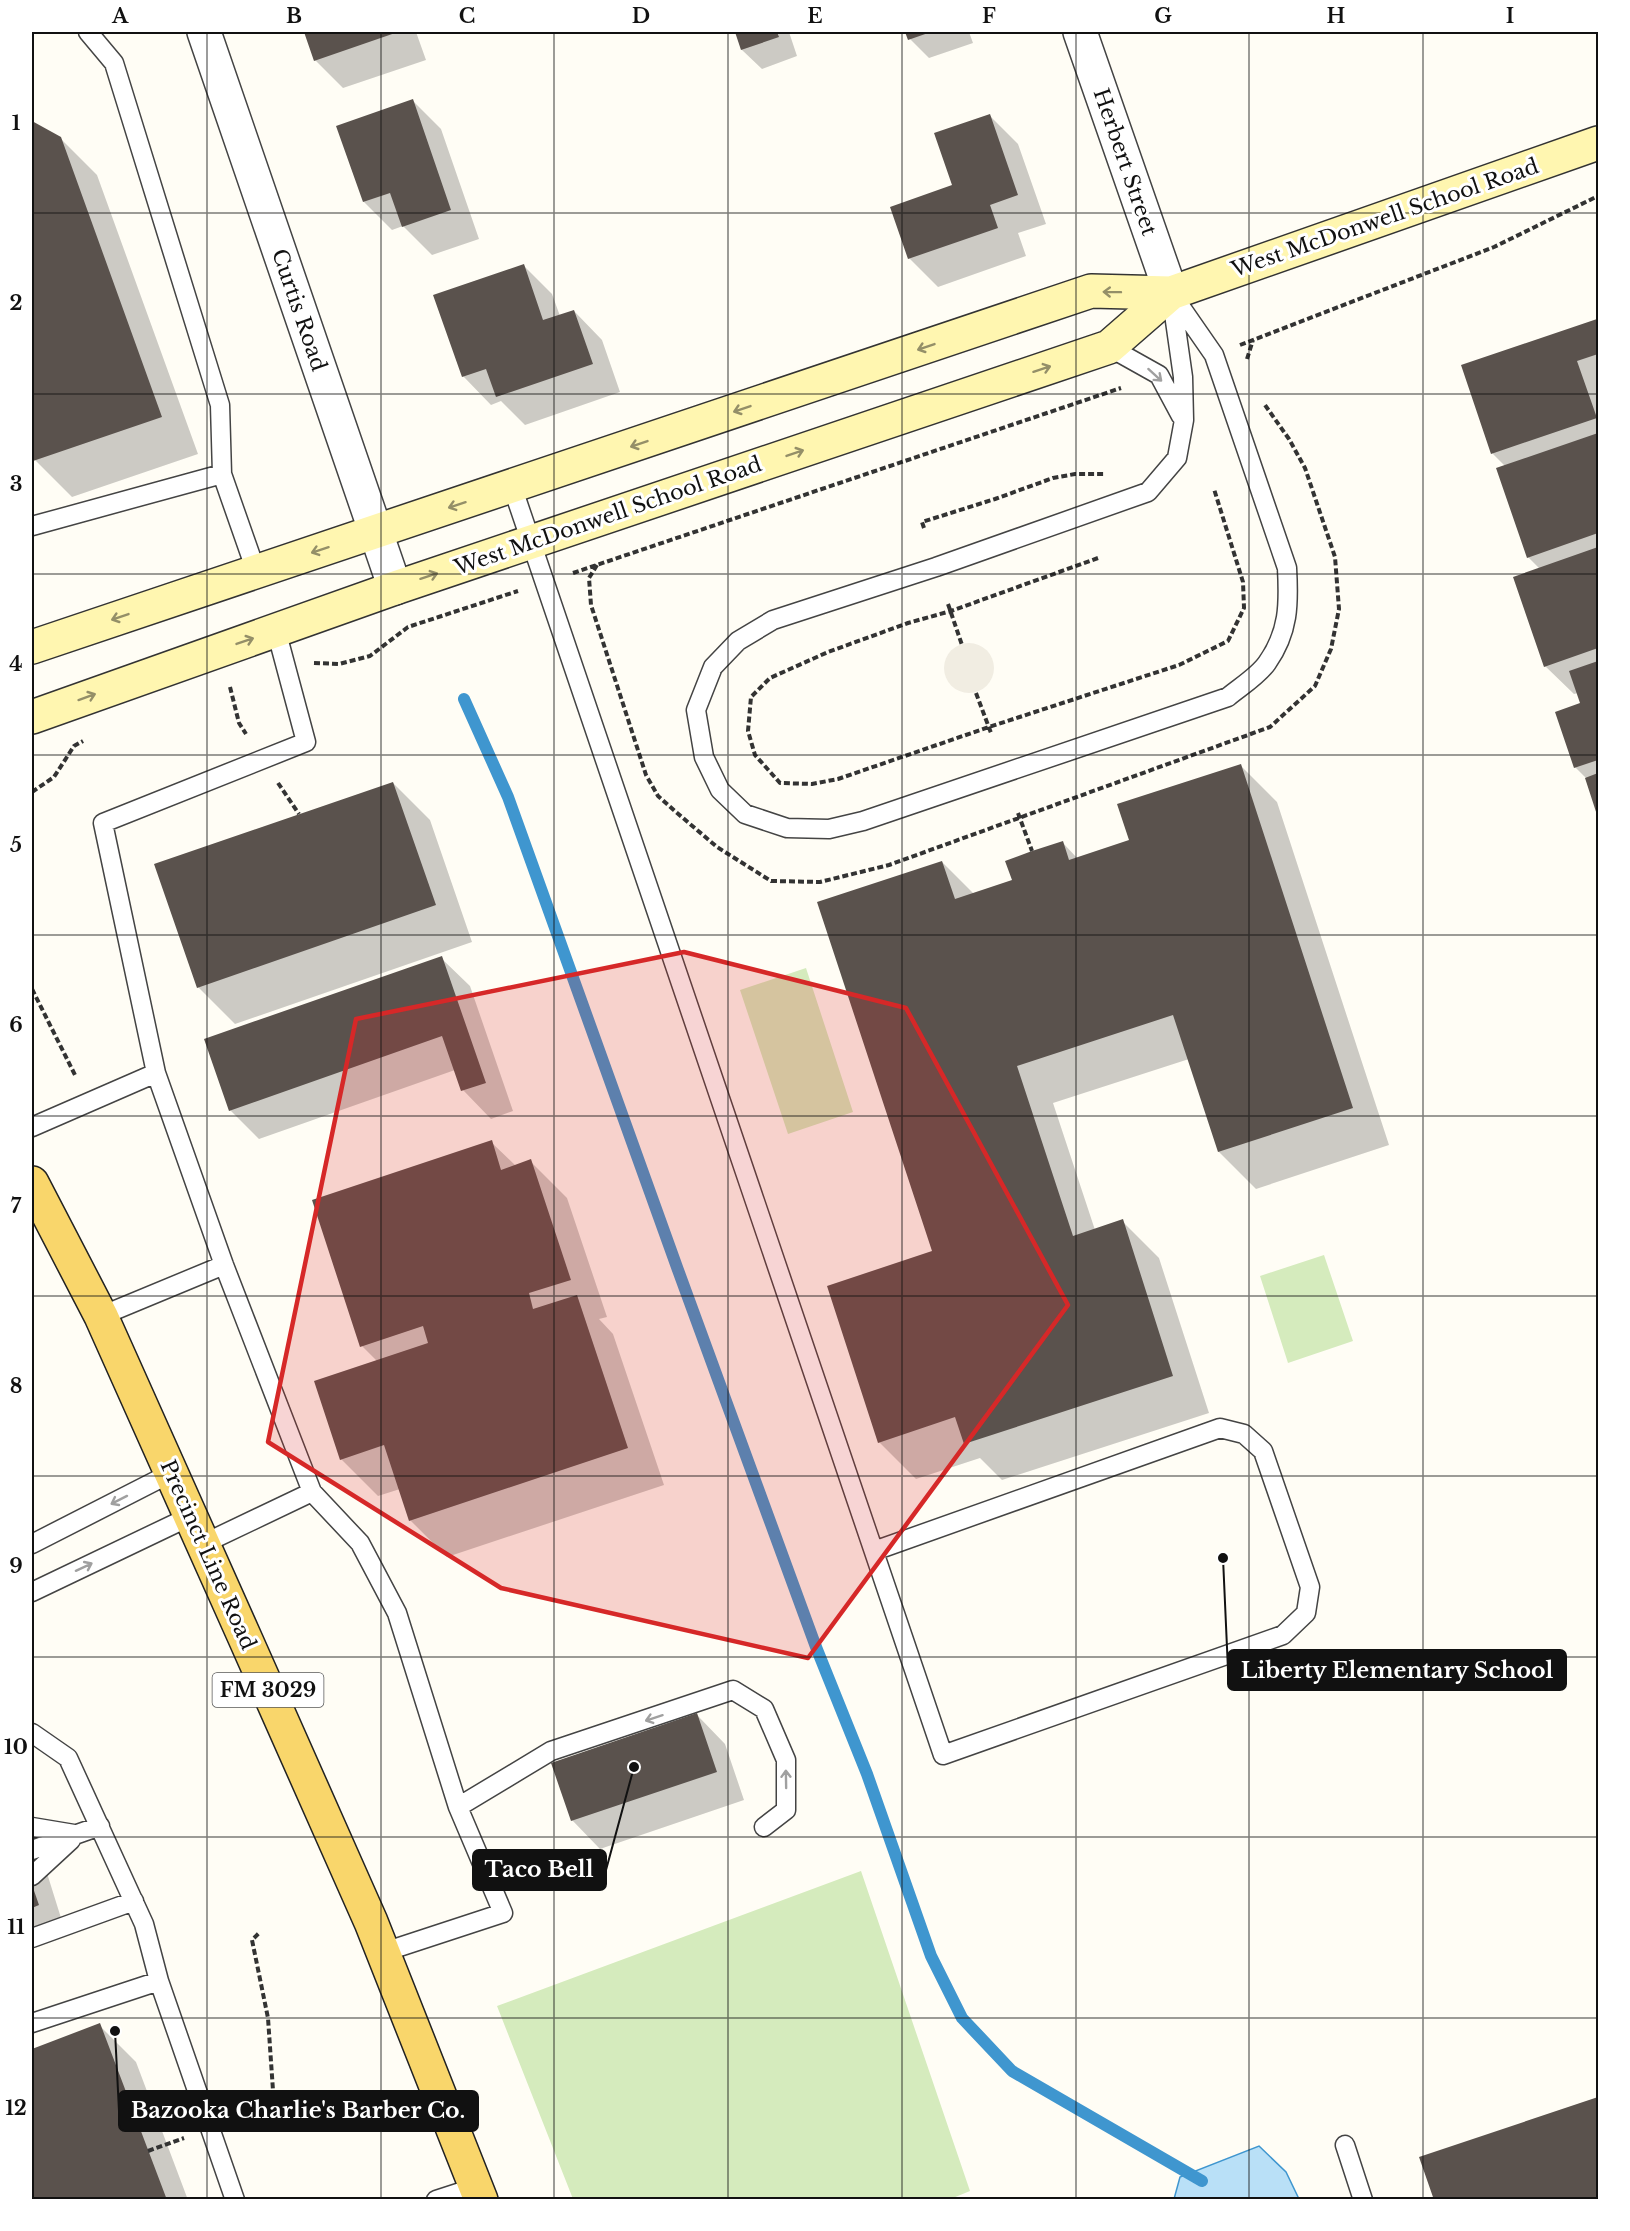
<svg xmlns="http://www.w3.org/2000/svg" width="1630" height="2231" viewBox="0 0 1630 2231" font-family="'Libre Baskerville',serif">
  <rect width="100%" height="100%" fill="#fffdf5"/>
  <path fill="#d5ebbd" d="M806,968L853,1112L788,1134L740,990Z
    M1324,1255L1353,1341L1288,1363L1260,1276Z
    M861,1871L970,2191L948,2200L573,2199L497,2006Z"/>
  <path fill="#f1ede2" d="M944 668a25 25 0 1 1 50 0a25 25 0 1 1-50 0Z"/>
  <path fill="#b9e0f7" stroke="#3f96cf" stroke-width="1.5" d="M1259,2146L1286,2172L1299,2199H1174L1180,2177Z"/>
  <path fill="#0003" d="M305,32H416L426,60L343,88L315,60Z
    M736,32H789L797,56L762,69L742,50Z
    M907,32H969L973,43L929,58L910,39Z
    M413,101L441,129L479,239L432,255L403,226L392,230L364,202Z
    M990,116L1018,144L1046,224L1018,233L1026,256L938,287L909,258L954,186Z
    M32,123L60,138L97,175L198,454L72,497L35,460L32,450Z
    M523,265L552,294L560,316L574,311L602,340L620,392L525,425L501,401L491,405L463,376Z
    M1597,321L1598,322V815L1586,778L1575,767L1582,704L1578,693L1574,694L1545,666L1540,569L1528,557L1506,467L1493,454L1463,366Z
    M1240,765L1277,802L1389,1145L1256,1189L1219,1152L1189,1059L1053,1103L1095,1230L1122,1221L1159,1258L1209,1413L1002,1480L980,1458L916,1479L879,1442L934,1252L942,862L974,894L1013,881L1063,843L1078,859L1131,841Z
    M393,783L430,820L472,942L235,1024L198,987Z
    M441,958L470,986L513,1111L491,1119L463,1090L455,1070L259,1139L230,1110Z
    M491,1142L516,1166L530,1161L567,1198L607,1317L599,1319L613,1334L664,1485L447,1557L410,1520L400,1489L378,1496L341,1459L377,1361L362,1346Z
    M697,1715L725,1744L744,1800L600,1849L572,1820Z
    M32,1825L66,1934L32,1945Z
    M99,2025L136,2062L188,2200H32V2051Z
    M1598,2099V2200H1435L1421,2158Z"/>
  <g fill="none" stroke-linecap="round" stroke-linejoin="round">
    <path stroke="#3f96cf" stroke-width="12" d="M464,699L508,797L678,1270L816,1647L867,1774L931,1956L962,2018L1012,2071L1202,2181"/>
  </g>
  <path fill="#5a524d" d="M304,32H398L314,61Z
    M735,32H777L779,37L741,50Z
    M905,32H931L908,40Z
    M413,99L451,210L402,227L390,193L363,202L336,126Z
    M990,114L1018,195L990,205L998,228L908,259L890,207L952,185L934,133Z
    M32,121L61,137L162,417L33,461L32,455Z
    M524,264L543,320L574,310L593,364L496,397L486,369L462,377L433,295Z
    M1597,319L1598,354L1577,361L1597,418L1491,454L1461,365Z
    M1598,433V533L1527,558L1496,468Z
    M1598,547V648L1544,667L1513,577Z
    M1598,661V760L1574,768L1555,712L1580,703L1569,671Z
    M1241,764L1353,1108L1218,1152L1173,1015L1017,1066L1073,1236L1123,1219L1173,1376L964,1444L955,1417L878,1443L827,1286L932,1251L817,902L942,861L955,899L1012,880L1005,861L1032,851L1063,841L1069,860L1129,840L1117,804Z
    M1598,773V818L1585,778Z
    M393,782L436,905L197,988L154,864Z
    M442,956L486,1083L461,1091L442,1036L229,1111L204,1039Z
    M492,1140L501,1170L531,1159L571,1280L529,1293L533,1309L577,1295L628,1448L409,1521L384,1445L340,1460L314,1381L428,1343L423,1326L360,1347L312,1200Z
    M697,1713L717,1772L571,1821L551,1763Z
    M32,1885L39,1905L32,1908Z
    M100,2023L167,2200H32V2049Z
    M1598,2097V2200H1434L1419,2157Z"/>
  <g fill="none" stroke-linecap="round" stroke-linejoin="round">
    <defs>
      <path id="service" d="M88,32L114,63L220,405L222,474L256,571
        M1171,293L1214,355L1287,568C1289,604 1289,632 1267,663C1258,676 1240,687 1228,697L863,821L829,829L787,828L745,814L720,790L704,757L696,710L713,667L738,641L773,620L936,567L1148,492L1177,458L1184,420L1183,377Z
        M1109,347L1159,375L1181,416
        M512,486L943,1755L1283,1635L1306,1613L1310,1587L1263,1451L1244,1434L1220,1428L874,1551
        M32,526L222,474
        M156,1073L224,1265L312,1492L203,1544
        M32,1127L156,1073L103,823L306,742L276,630
        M101,1316L224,1265
        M312,1492L360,1543L397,1613L458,1807L503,1913L381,1953
        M32,1544L171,1473
        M32,1592L191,1516
        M32,1733L68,1758L144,1924L159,1981
        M458,1807L551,1751L733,1690L764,1709L786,1760V1810L764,1827
        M32,1827L74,1834
        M32,1850L100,1826
        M32,1876L71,1840
        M32,1938L134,1901
        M32,2023L159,1981L235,2200
        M1345,2145L1363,2200
        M436,2200L476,2187"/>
      <path id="minor" d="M204,32L395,588
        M1080,32L1171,293"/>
      <path id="secondary" d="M32,647L1091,291L1171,293L1598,143
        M32,717L395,588L1109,347L1171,293"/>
      <path id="primary" d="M32,1183L101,1316L245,1638L371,1922L481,2200"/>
    </defs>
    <use href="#service" stroke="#444" stroke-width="21"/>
    <use href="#minor" stroke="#444" stroke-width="36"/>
    <use href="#secondary" stroke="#333" stroke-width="36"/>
    <use href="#primary" stroke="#222" stroke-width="36"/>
    <path stroke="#333" stroke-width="4" stroke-dasharray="6 3" stroke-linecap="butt" d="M1240,345L1494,247L1598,196
      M1247,359L1253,340
      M924,528L922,522L995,499L1053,478L1075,474H1104
      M1098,558L951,611L908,623L828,652L770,678L751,697L748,731L755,755L780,783L812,784L838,779L989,727L1179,665L1228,641L1244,608L1243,582L1214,489
      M597,565L589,578L591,605L646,775L658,796L676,812L717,847L771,881L820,882L889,865L1270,727L1315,686L1331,649L1339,609L1335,557L1305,468L1289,439L1265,405
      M573,573L1121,388
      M948,604L962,645
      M314,663L339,664L370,656L408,627L518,591
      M230,687L239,723L246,734
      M976,693L991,733
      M278,783L299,814
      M32,792L54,777L74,746L83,741
      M1018,813L1032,851
      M32,989L76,1077
      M239,2118L274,2105L268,2018L252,1940L260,1932
      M148,2151L184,2138"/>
    <use href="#service" stroke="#fff" stroke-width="18"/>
    <use href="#minor" stroke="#fff" stroke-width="33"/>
    <use href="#secondary" stroke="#fff6b0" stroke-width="33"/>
    <use href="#primary" stroke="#f9d66b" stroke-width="33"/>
  </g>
  <defs><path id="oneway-shaft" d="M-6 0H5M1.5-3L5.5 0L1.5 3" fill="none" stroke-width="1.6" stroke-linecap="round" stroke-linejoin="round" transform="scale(1.5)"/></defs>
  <g stroke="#948f68">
    <use href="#oneway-shaft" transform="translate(1112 292) rotate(-179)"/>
    <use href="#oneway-shaft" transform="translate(926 347) rotate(161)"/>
    <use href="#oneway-shaft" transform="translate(1042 369) rotate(-18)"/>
    <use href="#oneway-shaft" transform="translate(742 409) rotate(161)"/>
    <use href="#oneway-shaft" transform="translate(639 444) rotate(161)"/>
    <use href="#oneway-shaft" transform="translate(795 453) rotate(-19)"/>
    <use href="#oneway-shaft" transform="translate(457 505) rotate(162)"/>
    <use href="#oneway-shaft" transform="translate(320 550) rotate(162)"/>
    <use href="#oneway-shaft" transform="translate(429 576) rotate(-18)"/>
    <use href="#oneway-shaft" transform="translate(120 617) rotate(161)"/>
    <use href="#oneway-shaft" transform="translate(245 641) rotate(-19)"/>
    <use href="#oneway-shaft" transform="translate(87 697) rotate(-20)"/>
  </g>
  <g stroke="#a0a0a0">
    <use href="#oneway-shaft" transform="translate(1155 375) rotate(42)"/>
    <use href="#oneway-shaft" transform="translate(119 1500) rotate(153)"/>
    <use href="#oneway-shaft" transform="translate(84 1567) rotate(-25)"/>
    <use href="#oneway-shaft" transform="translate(654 1718) rotate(162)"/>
    <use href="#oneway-shaft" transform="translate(786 1779) rotate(-91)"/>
  </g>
  <path fill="#d62828" fill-opacity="0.2" stroke="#d62828" stroke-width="4.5" stroke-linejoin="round" d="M684,952L906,1008L1068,1305L808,1658L501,1588L268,1442L356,1019Z"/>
  <path fill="none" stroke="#111" stroke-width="1.5" stroke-opacity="0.55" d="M207,32V2200M381,32V2200M554,32V2200M728,32V2200M902,32V2200M1076,32V2200M1249,32V2200M1423,32V2200M32,213H1598M32,394H1598M32,574H1598M32,755H1598M32,935H1598M32,1116H1598M32,1296H1598M32,1476H1598M32,1657H1598M32,1837H1598M32,2018H1598"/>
  <g text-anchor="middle" stroke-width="6" stroke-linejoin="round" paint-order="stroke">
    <rect fill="#fff" stroke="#585858" stroke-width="1.5" x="212.5" y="1673" width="111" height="34" rx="4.5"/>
    <g font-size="20" font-weight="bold" fill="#111">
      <text x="268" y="1697">FM 3029</text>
    </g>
    <g font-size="21" fill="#111" stroke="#fff">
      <text transform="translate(1125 162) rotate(71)" y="7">Herbert Street</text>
      <text transform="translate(1385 218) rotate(-19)" y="7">West McDonwell School Road</text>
      <text transform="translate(299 310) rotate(71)" y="7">Curtis Road</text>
      <text transform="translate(608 516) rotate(-19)" y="7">West McDonwell School Road</text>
      <text transform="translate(208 1555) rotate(66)" y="7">Precinct Line Road</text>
    </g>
  </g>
  <path fill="none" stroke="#111" stroke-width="2" d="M1223 1558L1228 1670M634 1767L606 1870M115 2031L119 2111"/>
  <g fill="#111" stroke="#fff" stroke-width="2">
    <circle cx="1223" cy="1558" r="6"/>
    <circle cx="634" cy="1767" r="6"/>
    <circle cx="115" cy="2031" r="6"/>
  </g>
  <g fill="#111" stroke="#111" stroke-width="2">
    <rect x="1228" y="1650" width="338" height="40" rx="6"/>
    <rect x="473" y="1850" width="133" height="40" rx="6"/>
    <rect x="119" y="2091" width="359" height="40" rx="6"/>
  </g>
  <g font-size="22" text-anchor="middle" font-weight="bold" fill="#fff">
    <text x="1397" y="1678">Liberty Elementary School</text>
    <text x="539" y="1877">Taco Bell</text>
    <text x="298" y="2118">Bazooka Charlie's Barber Co.</text>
  </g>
  <rect width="1630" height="2231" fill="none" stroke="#ffffff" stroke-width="66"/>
  <rect x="33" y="33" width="1564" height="2165" fill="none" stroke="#111" stroke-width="2"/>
  <g font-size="20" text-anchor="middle" font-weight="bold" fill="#111">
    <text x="120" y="23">A</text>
    <text x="294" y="23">B</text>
    <text x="467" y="23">C</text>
    <text x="641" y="23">D</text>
    <text x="815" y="23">E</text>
    <text x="989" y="23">F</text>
    <text x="1163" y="23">G</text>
    <text x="1336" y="23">H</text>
    <text x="1510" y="23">I</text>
    <text x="16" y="130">1</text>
    <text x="16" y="310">2</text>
    <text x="16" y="491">3</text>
    <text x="16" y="671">4</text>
    <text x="16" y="852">5</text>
    <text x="16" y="1032">6</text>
    <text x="16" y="1213">7</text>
    <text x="16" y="1393">8</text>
    <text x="16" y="1573">9</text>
    <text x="16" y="1754">10</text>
    <text x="16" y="1934">11</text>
    <text x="16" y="2115">12</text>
  </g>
</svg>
